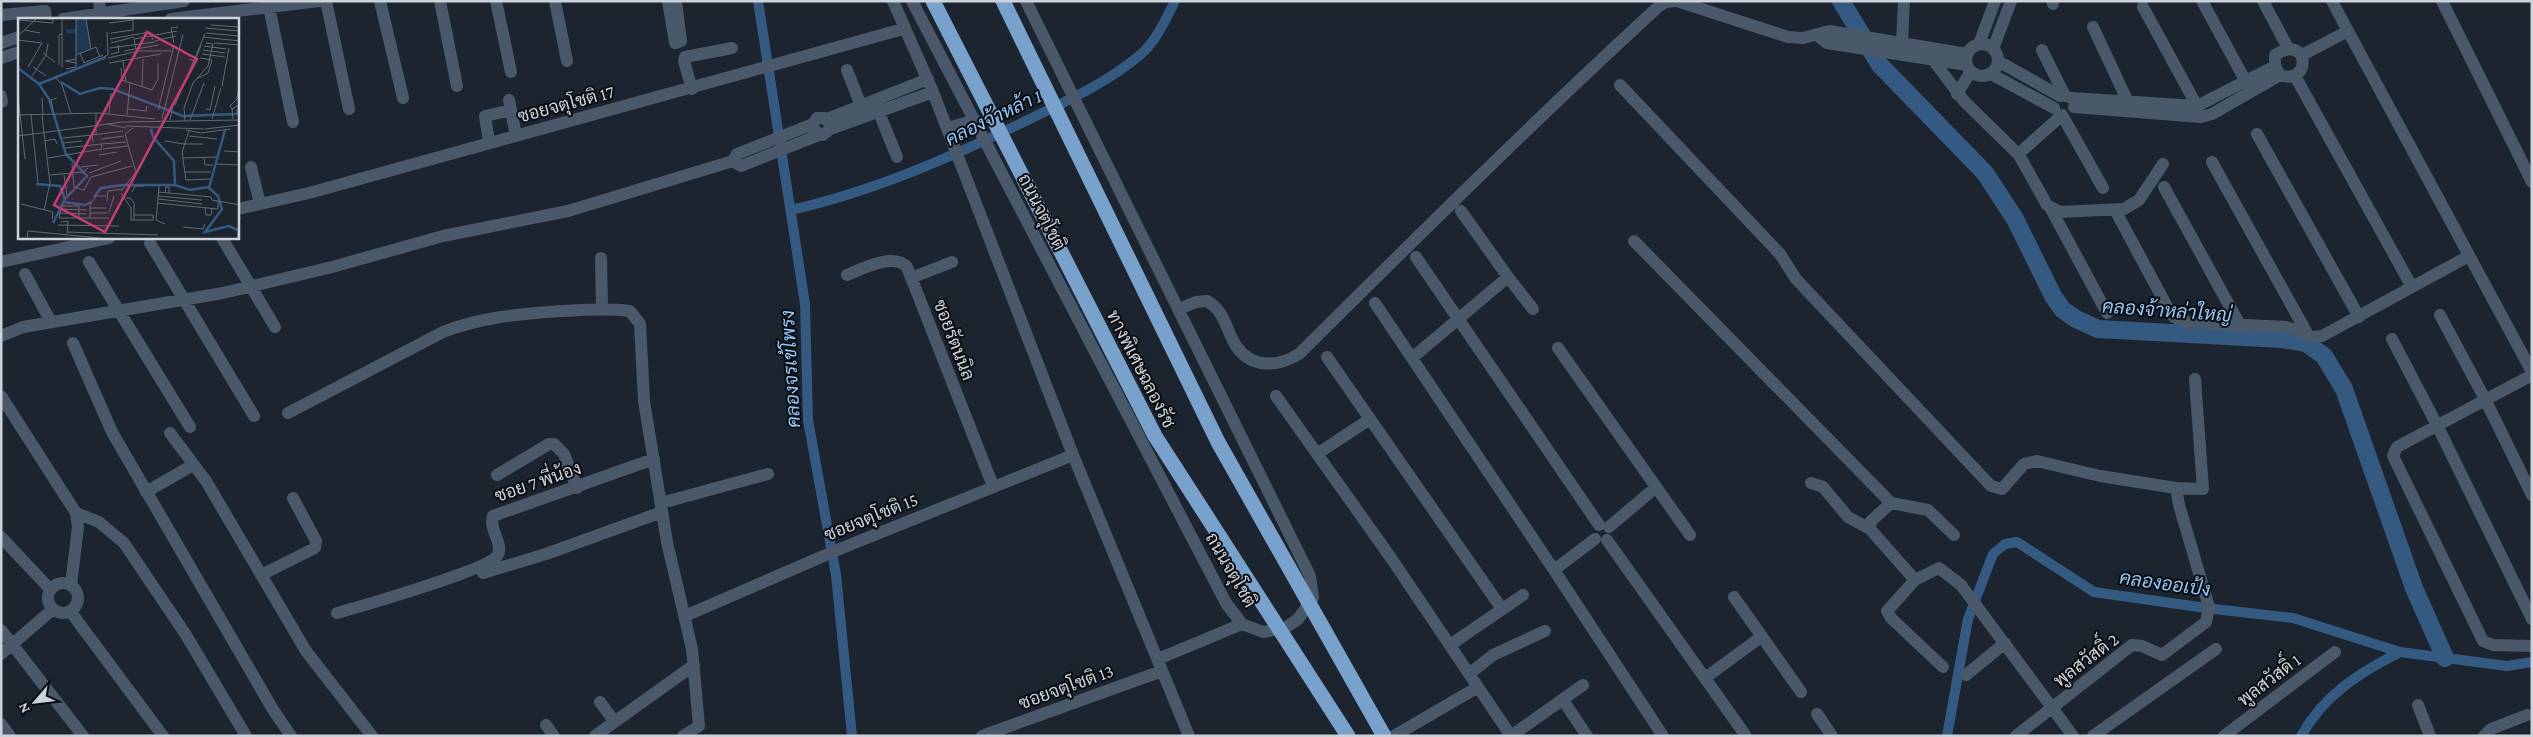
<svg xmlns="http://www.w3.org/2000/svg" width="2533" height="737" viewBox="0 0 2533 737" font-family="'Crimson Pro',Sarabun,serif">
  <rect width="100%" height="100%" fill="#1c252f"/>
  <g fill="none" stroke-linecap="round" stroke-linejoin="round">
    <path stroke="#345a81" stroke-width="10" d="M758,1L805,304L808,420L836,575L852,736
      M791,210C875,191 954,156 1032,118C1069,100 1108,82 1140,55C1156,41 1165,21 1175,1
      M1947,736L1968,619L1993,554L2005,544L2017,542L2094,592L2206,608L2293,618L2400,652L2507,666L2532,662
      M2301,736C2324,695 2359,673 2400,652"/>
    <path stroke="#345a81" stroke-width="18" d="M1841,1L1880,65L1985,173L2015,219L2053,296L2063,310L2076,319L2098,329L2282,339L2306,343L2324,356L2344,389L2414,588L2445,658"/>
    <path stroke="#49596a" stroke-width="12" d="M99,1L101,19
      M326,1L349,109
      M380,1L403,98
      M440,1L457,86
      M496,1L511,72
      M555,1L567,61
      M668,1L675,43L681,41L676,1
      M893,1L933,92L1073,455L1189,736
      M912,1L1226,603L1242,624L1263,632L1285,628L1298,619L1313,598L1310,576L1026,1
      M1677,1L1788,37L1803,38L1829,31L1967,54
      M2052,1L2053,4
      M2202,1L2250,89
      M2263,1L2288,48
      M2442,1L2532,182
      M269,7L293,122
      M2143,7L2197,106V112
      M1,15L45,11L46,19
      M63,19L184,1
      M171,19L319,1
      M2093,27L2128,102L2127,109
      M2348,31L2532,372
      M1817,35L1827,43L1967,65
      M1902,42L1904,1
      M1,43L19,37
      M1979,44L1995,1
      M1966 60a16 16 0 1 1 32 0a16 16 0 1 1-32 0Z
      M1993,49L2011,1
      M2042,50L2065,96
      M2302,55L2348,31L2332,1
      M1,58L19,52
      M1933,60L1964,101L2019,155L2047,205L2060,212L2124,209L2139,200L2163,164
      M1998,61L2060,96
      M847,70L861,106
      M1991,74L2054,108
      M2295,76L2412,287
      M1620,85L1780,254L1796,279L1991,486L2002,489L2024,464L2037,461L2100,476L2176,488L2179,505L2209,607L2206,622L2162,655L2142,646L2132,645L2016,736
      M692,89L684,61L685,57L732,48
      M1957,94L1971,71
      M1,96L2,102
      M2071,98L2197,106L2275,66
      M509,100L516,136
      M876,105L897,157
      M2074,107L2201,117L2212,114L2280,75C2312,87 2310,32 2275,55V66L2280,75
      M827,119L928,79
      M948,128L975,120
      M830,129L829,122L824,118H817L813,124L814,131L823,135L830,129L933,92
      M2257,134L2359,317
      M489,142L485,116L511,110
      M2024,149L2062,115L2103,188
      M733,161L737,154L813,124
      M2212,162L2308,335
      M251,167L260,204
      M2164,187L2240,325
      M238,209L309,193L903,29
      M2051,209L2107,313
      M2115,210L2170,312L2174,317L2185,322L2287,327L2313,337L2322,336L2469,256
      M1461,211L1508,277
      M222,238L275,327
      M1634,241L1891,503L1928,510L1954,535
      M150,243L254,416
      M1416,257L1599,525
      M601,258L602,309
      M1,262L109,238
      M89,262L190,427
      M25,274L51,322
      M847,275C861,269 894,252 907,267L993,486
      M911,278L952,262
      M1375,303L1554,570
      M1179,309L1196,302L1207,301C1225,311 1226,330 1236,346C1252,369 1278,367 1299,354C1417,237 1536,119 1659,6L1666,2L1675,1
      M2440,315L2485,399L2532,495
      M1,336L23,327L223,293L332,267L443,236L568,211L733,161L741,166L819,135
      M2392,339L2437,425L2532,619
      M73,343L112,432L272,708L291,736
      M1558,348L1690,535
      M1327,357L1502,609
      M1412,358L1508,277L1533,309
      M2532,375L2397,447L2393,456L2483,641L2493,645L2532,646
      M1,396L76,513L78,527L71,585
      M1276,396L1391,558L1511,736
      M288,413L443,332C481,317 520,314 560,311C584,310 606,308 630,311L640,324L644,401L667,542L692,649L699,726L683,736
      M170,433L206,481L306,651L372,736
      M1317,454L1370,419
      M497,475L549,444H554L564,454L577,488
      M1811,483L1823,487L1848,517L1870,529L1915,580
      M2176,488L2203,489L2195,379
      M146,492L193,465
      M661,503L768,474
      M76,513L99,522L124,543L186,635L246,736
      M1609,527L1655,488
      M1870,529L1871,521L1891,503
      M1,537L50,589
      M1595,539L1554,570L1663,736
      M1607,540L1746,736
      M483,573L546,554L662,512
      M261,575L315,548L316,541L293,498
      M48 598a15 15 0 1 1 30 0a15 15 0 1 1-30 0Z
      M1734,597L1801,692
      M70,611L163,736
      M337,613C362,606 487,570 497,556C505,545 488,529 493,516L654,459
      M685,616L842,548L1073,455
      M1,630L83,736
      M1450,645L1523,595
      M1,654L53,609
      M1158,659L1242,624
      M1943,667L1891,618L1887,611L1915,580L1939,568L1961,585L2073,736
      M1469,674L1493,655L1545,631
      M1966,675L2005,643
      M1705,678L1761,637
      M1563,700L1587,736
      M600,702L614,721
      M2418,705L2430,736
      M1817,714L1832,736
      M1,724L10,736
      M546,725L554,736
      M595,736L694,665
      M982,736L1162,671
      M1394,736L1478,687
      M1511,736L1583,685
      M2093,736L2216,649
      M2224,736L2335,652
      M2484,736L2491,729L2527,715"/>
    <path stroke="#78a1cb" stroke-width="15" d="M933,1L1155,436L1348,736
      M1003,1L1218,442L1384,736"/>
  </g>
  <g text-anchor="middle" stroke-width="4" stroke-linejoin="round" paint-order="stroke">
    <g font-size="18" fill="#ccd2d9" stroke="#0a0e12">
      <text transform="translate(566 104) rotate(-15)" y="6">ซอยจตุโชติ 17</text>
      <text transform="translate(1042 212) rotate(63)" y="6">ถนนจตุโชติ</text>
      <text transform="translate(954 340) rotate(69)" y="6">ซอยรัตนนิล</text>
      <text transform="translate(1141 369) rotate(63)" y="6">ทางพิเศษฉลองรัช</text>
      <text transform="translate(538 482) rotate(-19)" y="6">ซอย 7 พี่น้อง</text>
      <text transform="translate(871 517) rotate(-22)" y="6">ซอยจตุโชติ 15</text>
      <text transform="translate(1231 570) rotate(60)" y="6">ถนนจตุโชติ</text>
      <text transform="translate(2086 660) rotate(-37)" y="6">พูลสวัสดิ์ 2</text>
      <text transform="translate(2269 680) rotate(-37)" y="6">พูลสวัสดิ์ 1</text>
      <text transform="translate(1066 687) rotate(-20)" y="6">ซอยจตุโชติ 13</text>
    </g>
    <g font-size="19" font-style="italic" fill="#97c6f7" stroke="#0a0e12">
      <text transform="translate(993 117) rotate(-26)" y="7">คลองจ้าหล้า 1</text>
      <text transform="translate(2167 310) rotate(4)" y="7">คลองจ้าหล่าใหญ่</text>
      <text transform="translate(790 369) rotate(-93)" y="7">คลองจรเข้โพรง</text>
      <text transform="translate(2165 583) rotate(8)" y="7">คลองออเป้ง</text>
    </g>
  </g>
  <g transform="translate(18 18)">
    <rect width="221" height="221" fill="#1c252f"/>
    <path d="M58,1H68L73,31L57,37L58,16L48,15V11H58Z" fill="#1e3955"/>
    <path fill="none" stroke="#345a81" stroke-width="2.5" d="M0,50L21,66L88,39M43,64L62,76L82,70L95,71L165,98L219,96L221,88M21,66L31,81L48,136L69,158L47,181L35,205M133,111L135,119L156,143L157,167M18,166L42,168L47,181M191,170L207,112M76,179L83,170L106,167H157L172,172L190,169L200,178L204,191L187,214L211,208L222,213M45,184L67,187L73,184"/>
    <path fill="none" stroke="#626a73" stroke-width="1" d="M68,1L73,31M0,2L35,5V1H30M91,5L115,2M193,7L220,9L222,16M187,10L221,13M6,12L22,15M93,15L115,12V1M188,15L221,18M0,18L18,1M185,19L222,23M92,21L132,14L135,22M0,22L24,25L10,49M137,23L158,18M93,25L116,19M156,25L153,10L160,9M196,25L222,27M186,28L208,31M92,30L137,24M118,31L116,21L159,13M185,32L207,35M106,33L141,27M25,35L37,44M62,35L66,45L85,37M93,36L101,34L100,27M184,36L207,39M58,37L78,29L82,39M86,39L90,37L89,14M90,40L121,33H153M171,41L177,43L183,27M105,43L108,64M58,45L47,43L58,41M91,45L143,36M41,47V17L44,16M15,49L28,58M44,49V1M103,50L104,62L134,72L140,61V45M48,51L58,49V1M14,58L28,37L30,26M37,59L44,67L53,96M178,61L190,55L194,42L182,40M204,68L211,30M124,69L125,41M0,78L7,141M24,80L25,98M157,87L187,16M110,91L128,93L129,88M188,91L192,92L197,68M35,92L33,82L39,80M140,92L156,27M215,92L212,88L219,81L220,74M78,95V117M91,96L93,75M0,97L81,95L137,101M13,97L20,165M109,97L112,65M24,98L32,165L26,192M144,101L165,16M194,101L203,70M215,101L214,91L222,86M152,102L155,87M172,102L186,65M167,103L166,90L175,65L190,48L195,26L188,25M89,106L108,110M107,108L186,111M187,111L222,107M168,112L183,115L212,111M171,113L164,134L168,162L192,161M0,118L105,104L222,102M171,118L199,121M45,120L74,117M83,121L106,118M27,123L37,121L39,126M147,123L166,126M75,124L74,117L105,113M45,125L64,123M83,126L108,124M165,126H185M47,130L83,126L84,130M85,131L110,128M206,133L222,134M81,137L99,134M30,140L84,131M165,140L198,139M186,140L187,147H195M54,146L56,169L66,172L73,159L114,148M199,146L222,147M63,149L80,147M167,154H193M71,155L103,143M32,157L65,154L70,150M46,157L49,177M141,168L138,202L147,206M103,173L118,154L107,116L115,110M114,174L117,168H126M140,174L193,179L194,182L222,187M103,175L113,190V202H116M147,175L148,169H151V175M140,178L184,182M108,180H112L116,185V202H135V197H116M140,181L184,186M89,183L90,173L105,171M139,185L200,191V183M3,186L35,194L34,201M72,190H88M187,190L188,197H193L194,190M42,191L69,192M91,194L96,178M41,195L69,196M72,195H90M61,200V188H44L41,200H91M72,200V187L78,178H88M43,204L50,203L49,216M40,207L101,208M165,209L185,211L187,206M49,214L140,217M9,221L10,213L91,221M219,221L222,199"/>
    <path fill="#c43d74" fill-opacity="0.15" stroke="#c43d74" stroke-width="2.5" d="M129,14L179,41L87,214L36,187Z"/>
    <rect width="221" height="221" fill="none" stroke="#ccd2d9" stroke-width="2.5"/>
  </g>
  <rect width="2533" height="737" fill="none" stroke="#ccd2d9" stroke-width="5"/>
  <g transform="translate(35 702) rotate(242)" stroke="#0a0e12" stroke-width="4" paint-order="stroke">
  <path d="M0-4L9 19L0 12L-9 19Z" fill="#ccd2d9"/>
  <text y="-8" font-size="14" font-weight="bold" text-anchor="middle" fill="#ccd2d9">N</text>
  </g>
</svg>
